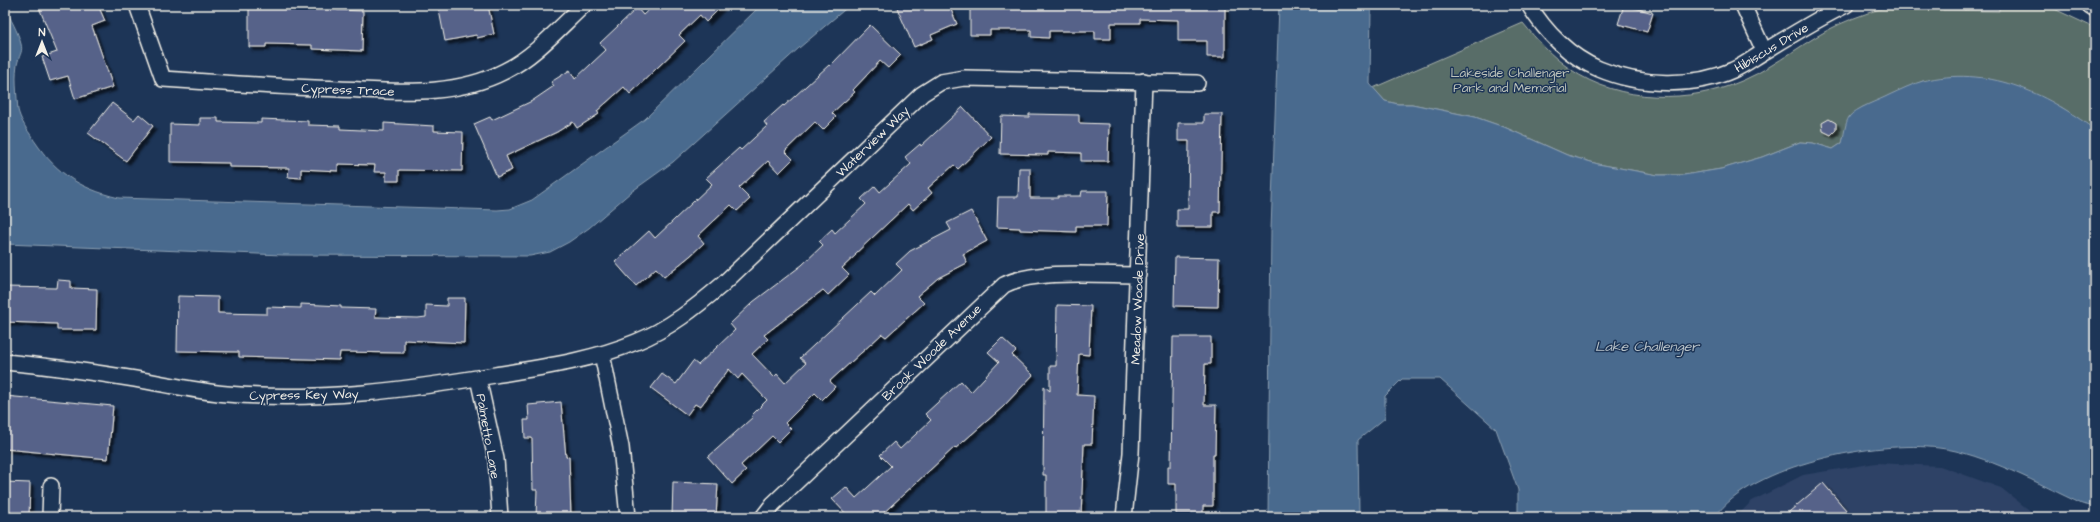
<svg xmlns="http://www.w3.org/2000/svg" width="2100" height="522" viewBox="0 0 2100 522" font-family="'Architects Daughter',sans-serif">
  <defs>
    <filter id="shadow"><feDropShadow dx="3.5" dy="3.5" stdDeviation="1" flood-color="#0009"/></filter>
  </defs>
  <rect width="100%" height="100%" fill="#1d3557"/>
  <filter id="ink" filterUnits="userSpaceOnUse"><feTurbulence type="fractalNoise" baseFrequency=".025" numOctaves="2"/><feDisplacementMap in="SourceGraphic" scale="8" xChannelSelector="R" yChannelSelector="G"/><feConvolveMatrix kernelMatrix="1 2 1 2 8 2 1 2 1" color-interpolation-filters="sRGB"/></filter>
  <g filter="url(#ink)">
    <path fill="#2e4266" d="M1876,463L1940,466L2001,488L2038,517H1736L1752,501L1803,475Z"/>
    <path fill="#586d68" stroke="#a6afa8" d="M1891,5H1942L1943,10L1999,11V5L2048,6L2095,28V130L2061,107L1923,81L1861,108L1847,127L1842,143L1833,149L1813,143L1800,142L1762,157L1721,169L1684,175H1658L1598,164L1567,155L1504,127L1475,117L1412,104H1398L1385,101L1373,88L1523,23C1537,40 1551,56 1570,69C1619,103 1690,104 1744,80C1778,65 1807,39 1840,24C1857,16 1875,11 1891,5Z"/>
    <path fill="#486a8e" stroke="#8da0b2" d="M761,5H850L799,48L673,162L631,192L589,228L569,242L550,252L530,256L283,255L5,244V7C10,19 18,31 21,44C23,51 20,54 18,61C14,72 17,98 18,110C20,118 25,127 30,134C53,171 77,188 119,198L497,210L510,209L532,200L645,119Z
      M1279,5H1371L1370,84L1385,101L1398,104H1412L1475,117L1504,127L1567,155L1598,164L1658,175H1684L1721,169L1762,157L1800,142L1813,143L1833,149L1842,143C1844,136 1845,123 1849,117C1855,108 1880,100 1889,95C1900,90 1912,84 1923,81C1986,65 2045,92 2095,130V507L2082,504C2041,485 1983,453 1939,448C1878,440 1752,464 1715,517H1518V490L1496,429L1440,379H1402L1385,396V418L1358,440L1359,517H1268L1271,230Z"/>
    <path fill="#566289" stroke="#f4f1e8" filter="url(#shadow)" d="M38,5H98L105,21L92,26L113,87L75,99L68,76L50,81L42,57L57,52Z
      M249,5H337V10L363,11L362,51L312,49V45L266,44V47H249Z
      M438,5H488L494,34L477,38L476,35L445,41Z
      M654,5H723L706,22L700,15L679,35L685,41L630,94L624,87L597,111L599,114L577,128L573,122L557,132L506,156L512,170L497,177L474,124L490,117L492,120L532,101L554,86L551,82L570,70L575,79L606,50L600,43L637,8L643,15Z
      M904,5H949L957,24L931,35L933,39L914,47L897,8Z
      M970,5H1225V57H1207V41H1178V20L1140,19V23H1111V39H1095V31H1049V38L1031,37V30H990V35H970Z
      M1624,5L1653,13L1647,32L1618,24Z
      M870,25L901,55L888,68L880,61L853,90L855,92L832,113L836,117L823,130L815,122L785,151L793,159L779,173L768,161L739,188L750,199L737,211L731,205L698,236L704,243L690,256L664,277L656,268L636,286L615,262L649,231L655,238L712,184L706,178L739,148L741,150L767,126L764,122L783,105L784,106L829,65L830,66Z
      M112,103L134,120L139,114L153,126L126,161L88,133Z
      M963,107L991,137L958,169L954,165L928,188L932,193L913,210L908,204L855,254L856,255L842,268L849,275L828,295L823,290L764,335L768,339L752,354L774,377L777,374L785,383L806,363L800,358L871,292L875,296L902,270L896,264L910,251L951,230L947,223L971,211L987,241L963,254L967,263L938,278L917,296L924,303L886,337L882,334L830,381L835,387L822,400L815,393L785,423L791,429L778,442L772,436L741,465L746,471L732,484L708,457L753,417L751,416L767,400L742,374L738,379L729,369L700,407L695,404L687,415L651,388L662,374L676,384L693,361L698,365L735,330L730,324L753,302L802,265L823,245L819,241L832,229L835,233L866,204L861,199L875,186L880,192L911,164L905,157L920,144L921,146Z
      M1029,114L1079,115V123L1109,124L1108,161H1081V153L1048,152V155L1000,154L1001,116L1029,117Z
      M1204,114H1222L1220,212H1213V227H1177V209H1188L1189,141H1178V123H1204Z
      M200,118H218V122L261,123V119L308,121V125L340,126V129L384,131V123L434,126V131L463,132L462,171L399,170V181H386V172H374L375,165L338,164V171L301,169V178L288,177L289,168L229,167V163L170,162V124L200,125Z
      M1829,119L1836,123V130L1831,135L1823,131L1822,123Z
      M1019,168H1030V198H1058V196H1081L1082,191H1108L1107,226H1076V232L1020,230V228L997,227L998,197H1018Z
      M1175,257L1219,258L1218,307L1174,306Z
      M58,280L71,281V288L97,289L96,330H57V324L5,322V287L57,288Z
      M178,296L218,297V313L267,314V307L301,308V304L341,306V308L376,309L375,317L418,318L426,317V305L447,306V298H465L464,343L404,340V353L340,352L339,360L239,357V352L177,351Z
      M1057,305L1091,306L1089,355L1079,354L1077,395L1094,396L1092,444H1084L1081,517H1046V475H1043L1044,386L1050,391V366H1056Z
      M1173,337H1211V364H1205L1204,405H1216L1215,454H1213V506H1203V514H1176V484H1168V466H1171Z
      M1002,338L1016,351L1012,355L1033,375L1003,407L956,448L955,447L879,517H849L832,499L846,487L856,498L891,466L880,455L894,442L900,449L931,420L925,414L961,381L971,392L999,362L988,352Z
      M5,396L113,406L108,459L5,449Z
      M561,402L566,457L569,456L571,517H536L537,490H533L532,438H525L524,420H529L528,405Z
      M5,482L30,483L29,517H5Z
      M673,482L718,484L716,517H672Z
      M1823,483L1852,517H1783Z"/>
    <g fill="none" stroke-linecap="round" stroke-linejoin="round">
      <defs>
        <path id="street" d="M137,5L163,79C221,83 280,87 339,89C395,91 453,98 505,71C535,56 559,28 584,5
          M1529,5C1545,32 1570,57 1599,69C1639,86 1693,88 1733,70C1745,65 1756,56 1767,50C1793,34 1819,18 1846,5
          M1743,5L1764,51
          M2089,5L2095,9
          M602,354L621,447L628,517
          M5,362C48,366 92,372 135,379C165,384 196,391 227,394C317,402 406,390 495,375C543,367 590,361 636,342C669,329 696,307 723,284L922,94L941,82L964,78L1197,83
          M478,378L496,459L500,517
          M50,517L51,486
          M763,517L773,504L1004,285C1035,269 1102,275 1138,275
          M1124,517L1131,453L1144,81"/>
      </defs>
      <use href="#street" stroke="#f4f1e8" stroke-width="18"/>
      <use href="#street" stroke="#1d3557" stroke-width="15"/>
    </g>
  </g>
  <g text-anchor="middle" stroke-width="3" stroke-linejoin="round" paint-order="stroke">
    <g font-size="13" fill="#f4f1e8" stroke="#1d3557">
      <text transform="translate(1771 47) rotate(-31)" y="5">Hibiscus Drive</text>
      <text transform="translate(348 89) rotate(2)" y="5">Cypress Trace</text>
      <text transform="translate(872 141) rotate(-44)" y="5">Waterview Way</text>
      <text transform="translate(1137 299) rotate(-88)" y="5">Meadow Woode Drive</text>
      <text transform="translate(931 352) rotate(-44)" y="5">Brook Woode Avenue</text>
      <text transform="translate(304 394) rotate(-1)" y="5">Cypress Key Way</text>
      <text transform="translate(489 436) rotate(80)" y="5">Palmetto Lane</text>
    </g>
    <g font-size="13" fill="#bdc3bb" stroke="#1d3557">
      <text x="1510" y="77">Lakeside Challenger<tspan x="1510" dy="15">Park and Memorial</tspan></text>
    </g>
    <g font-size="14" font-style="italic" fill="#b8c2c8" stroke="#1d3557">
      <text x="1647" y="351">Lake Challenger</text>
    </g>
  </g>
  <rect width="2100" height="522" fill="none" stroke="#1d3557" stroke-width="20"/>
  <rect x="10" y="10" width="2080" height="502" fill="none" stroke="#f4f1e8" stroke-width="1.5" filter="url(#ink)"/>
  <g transform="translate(42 42)" stroke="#1d3557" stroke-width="3" paint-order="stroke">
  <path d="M0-3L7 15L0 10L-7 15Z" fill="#f4f1e8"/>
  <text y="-6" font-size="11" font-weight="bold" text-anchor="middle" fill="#f4f1e8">N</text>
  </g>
</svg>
